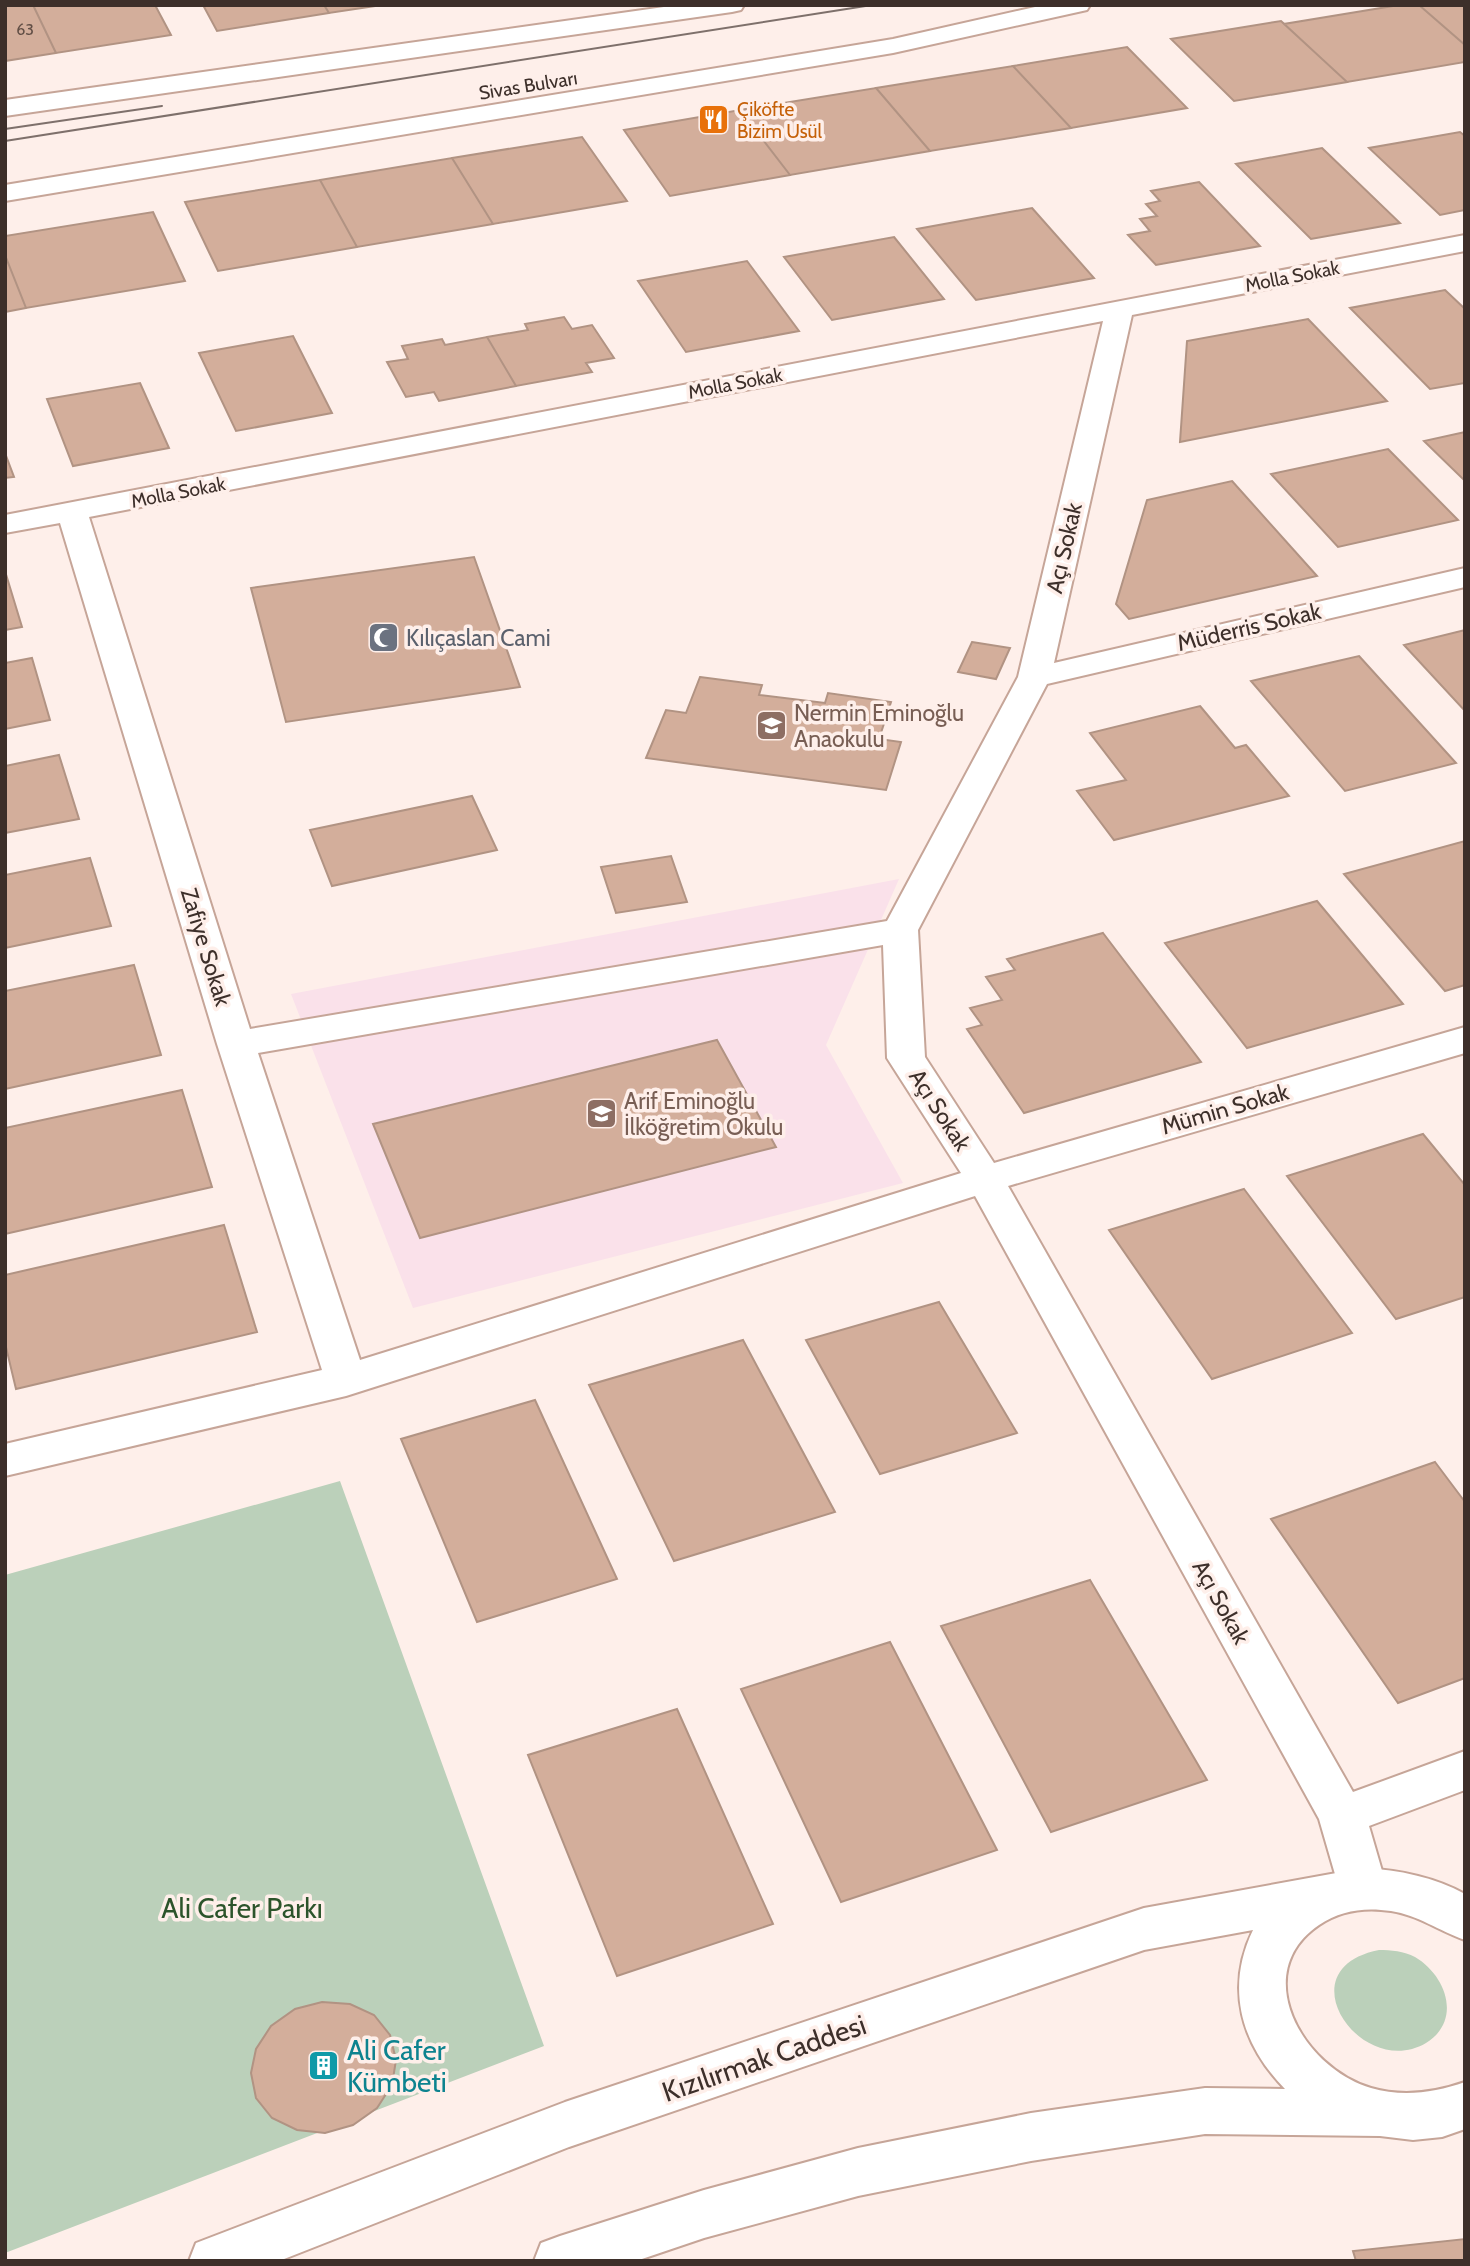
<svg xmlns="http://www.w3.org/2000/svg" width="1470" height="2266" viewBox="0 0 1470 2266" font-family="Cabin,sans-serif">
  <rect width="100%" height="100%" fill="#feefea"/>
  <path fill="#fae1ea" d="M899,879L826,1045L903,1183L413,1308L291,994Z"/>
  <path fill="#bbd0ba" d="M340,1481L544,2046L5,2253V1575Z
    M1379,1950C1391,1950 1404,1951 1415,1957C1447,1976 1462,2021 1426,2043C1362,2081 1283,1969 1379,1950Z"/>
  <path fill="#d3ae9b" stroke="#b19383" stroke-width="2" d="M5,5H33L56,53L5,61Z
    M33,5H155L171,35L56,53Z
    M203,5H324L329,13L217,31Z
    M324,5H382L329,13Z
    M1399,5H1419L1465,45V62L1347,82L1284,24Z
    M1419,5H1465V45Z
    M1281,21L1347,82L1234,101L1171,39Z
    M1127,47L1187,108L1071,128L1013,66Z
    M1013,66L1071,128L930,151L876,88Z
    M876,88L930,151L790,175L740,110Z
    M740,110L790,175L670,196L624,130Z
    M1460,132L1465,136V210L1440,215L1369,148Z
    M582,137L627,201L493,224L452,158Z
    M1322,148L1400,223L1311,239L1236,164Z
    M452,158L493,224L357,247L320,180Z
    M320,180L357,247L218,271L185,202Z
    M1199,182L1260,246L1156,265L1128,235L1150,231L1140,219L1157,216L1146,204L1160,201L1151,191Z
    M1032,208L1094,278L976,300L917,229Z
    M153,212L185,281L26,308L5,255V236Z
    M894,237L944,299L832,320L784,257Z
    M5,255L26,308L5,312Z
    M747,261L799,331L686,352L638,281Z
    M1445,290L1465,309V383L1430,389L1350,308Z
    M564,317L572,329L592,325L614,358L586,363L592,372L516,386L487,337L528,330L525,324Z
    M1308,319L1387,401L1180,442L1187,341Z
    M293,336L332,413L236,431L199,353Z
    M487,337L516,386L439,401L434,392L406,397L387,362L408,359L402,346L442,339L445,345Z
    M140,383L169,448L73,466L47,399Z
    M1465,432V481L1424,441Z
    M1388,449L1458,520L1338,547L1271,474Z
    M5,453L14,477L5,478Z
    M1232,481L1317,576L1129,619L1116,604L1147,500Z
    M474,557L520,687L286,722L251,588Z
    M5,571L22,627L5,630Z
    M1465,630V711L1404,645Z
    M972,642L1010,648L996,679L958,672Z
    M1359,656L1456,763L1345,791L1251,681Z
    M32,658L50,720L5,729V663Z
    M700,677L762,685L759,695L825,703L828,693L891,702L879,739L901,742L886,790L646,758L666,710L686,713Z
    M1200,706L1235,748L1246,745L1289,796L1114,840L1077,791L1126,780L1090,733Z
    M59,755L79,819L5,833V766Z
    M472,796L497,850L332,886L310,830Z
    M1465,841V985L1445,991L1344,874Z
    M671,856L687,902L616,913L601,867Z
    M90,858L111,926L5,948V875Z
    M1317,901L1403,1004L1247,1048L1165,943Z
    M1103,933L1201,1062L1024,1113L967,1029L982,1025L970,1008L1002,1000L986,977L1015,970L1007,959Z
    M134,965L161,1055L5,1089V991Z
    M717,1040L776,1147L420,1238L373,1124Z
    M182,1090L212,1187L5,1234V1128Z
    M1423,1134L1465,1185V1297L1396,1319L1287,1176Z
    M1244,1189L1352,1333L1212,1379L1109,1230Z
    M224,1225L257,1332L16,1389L5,1343V1275Z
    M939,1302L1017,1433L880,1474L806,1340Z
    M743,1340L835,1512L674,1561L589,1385Z
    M535,1400L617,1579L477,1622L401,1439Z
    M1435,1462L1465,1502V1678L1398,1703L1271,1519Z
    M1090,1580L1207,1780L1051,1832L941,1626Z
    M890,1642L997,1850L841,1902L741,1689Z
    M677,1709L773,1924L617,1976L528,1755Z
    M322,2002L350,2004L374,2015L390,2035L396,2060L392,2085L377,2108L353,2125L325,2133L297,2130L272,2118L256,2098L251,2073L256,2049L271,2026L295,2009Z
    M1465,2239V2261H1356L1353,2251Z"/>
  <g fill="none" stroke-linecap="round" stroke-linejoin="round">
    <defs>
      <path id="minor" d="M1465,235V251L1132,315L1054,663L1465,568V587L1047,684L918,930L925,1057L994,1163L1465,1027V1053L1008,1186L1353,1792L1465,1751V1790L1369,1826L1387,1888L1380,1903L1363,1909L1346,1903L1339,1888L1319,1819L975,1196L346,1396L5,1476V1444L322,1370L217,1044L60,523L5,533V515ZM1103,321L1018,677L887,921L250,1029L89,517ZM883,945L887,1058L961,1173L360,1360L258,1053Z"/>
      <path id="primary" d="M1364,1868C1399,1870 1434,1877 1465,1894V1940C1439,1931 1418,1915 1391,1911C1365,1907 1341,1910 1319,1925C1248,1973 1303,2068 1371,2088C1402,2097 1434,2093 1465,2082V2129L1442,2137L1413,2140L1380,2136L1205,2134L1031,2161L858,2196L704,2238L636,2261H534L541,2243L560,2236L704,2190L858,2148L1031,2113L1205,2088L1285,2089C1241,2044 1225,1988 1253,1930L1144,1950L569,2147L279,2261H189L196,2243L565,2102L1144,1908Z"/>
      <path id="trunk" d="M678,5H744L741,10L732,12L5,116V100Z
        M1044,5H1090L1087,10L1078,12L893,53L5,201V185L893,39Z"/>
    </defs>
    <use href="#minor" stroke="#c6a598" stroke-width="4"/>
    <use href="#primary" stroke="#c6a598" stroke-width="4"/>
    <use href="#trunk" stroke="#c6a598" stroke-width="4"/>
    <use href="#minor" fill="#fff" fill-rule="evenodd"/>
    <use href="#primary" fill="#fff" fill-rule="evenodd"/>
    <use href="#trunk" fill="#fff" fill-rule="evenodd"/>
    <path stroke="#7e706b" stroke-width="2" d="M5,129L162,106
      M5,141L872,5"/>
  </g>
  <defs>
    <symbol id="restaurant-square" viewBox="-11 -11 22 22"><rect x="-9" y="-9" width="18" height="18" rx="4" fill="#e8710a" stroke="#feefea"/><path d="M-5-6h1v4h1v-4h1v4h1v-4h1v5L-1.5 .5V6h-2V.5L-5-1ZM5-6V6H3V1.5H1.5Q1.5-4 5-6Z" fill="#fff"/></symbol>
    <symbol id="mosque-square" viewBox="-11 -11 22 22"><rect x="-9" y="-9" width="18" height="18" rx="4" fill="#6b7280" stroke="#feefea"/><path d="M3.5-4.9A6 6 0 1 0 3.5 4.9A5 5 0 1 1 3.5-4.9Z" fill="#fff"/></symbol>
    <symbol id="school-square" viewBox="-11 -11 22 22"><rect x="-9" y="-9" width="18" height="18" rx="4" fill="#8d6e63" stroke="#feefea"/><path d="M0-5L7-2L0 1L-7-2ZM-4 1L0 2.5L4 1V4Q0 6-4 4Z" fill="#fff"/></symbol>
    <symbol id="building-square" viewBox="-11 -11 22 22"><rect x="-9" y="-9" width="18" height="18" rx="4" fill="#0f9aa8" stroke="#feefea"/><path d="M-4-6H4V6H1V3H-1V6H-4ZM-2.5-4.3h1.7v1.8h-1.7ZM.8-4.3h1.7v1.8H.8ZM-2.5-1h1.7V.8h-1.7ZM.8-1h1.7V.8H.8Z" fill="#fff"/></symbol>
  </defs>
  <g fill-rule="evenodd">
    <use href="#restaurant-square" x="696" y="102" width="35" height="35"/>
    <use href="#mosque-square" x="366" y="620" width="35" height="35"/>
    <use href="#school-square" x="754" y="708" width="35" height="35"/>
    <use href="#school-square" x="584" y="1096" width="35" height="35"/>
    <use href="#building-square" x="306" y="2048" width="35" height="35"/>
  </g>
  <g text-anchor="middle" stroke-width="7" stroke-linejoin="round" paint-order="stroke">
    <g font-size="16" fill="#624f46">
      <text x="25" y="35">63</text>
    </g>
    <g font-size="19" fill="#3d2f2a" stroke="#feefea">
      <text transform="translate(528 85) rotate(-9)" y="7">Sivas Bulvarı</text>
      <text transform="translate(1292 276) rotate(-11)" y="7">Molla Sokak</text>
      <text transform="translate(735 383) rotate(-11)" y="7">Molla Sokak</text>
      <text transform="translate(178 492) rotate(-11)" y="7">Molla Sokak</text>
    </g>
    <g font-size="19" fill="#c56008" stroke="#feefea" text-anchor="start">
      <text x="737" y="116">Çiköfte<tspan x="737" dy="22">Bizim Usül</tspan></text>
    </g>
    <g font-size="23" fill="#3d2f2a" stroke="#feefea">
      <text transform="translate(1064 548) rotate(-77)" y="8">Açı Sokak</text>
      <text transform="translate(1249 627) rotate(-13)" y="8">Müderris Sokak</text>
      <text transform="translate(206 947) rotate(73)" y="8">Zafiye Sokak</text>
      <text transform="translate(1225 1109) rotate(-16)" y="8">Mümin Sokak</text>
      <text transform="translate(940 1110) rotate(57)" y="8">Açı Sokak</text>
      <text transform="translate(1221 1602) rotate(61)" y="8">Açı Sokak</text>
    </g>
    <g font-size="23" fill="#5b616d" stroke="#feefea" text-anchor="start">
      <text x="406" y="646">Kılıçaslan Cami</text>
    </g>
    <g font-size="23" fill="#785e54" stroke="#feefea" text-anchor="start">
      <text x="794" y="721">Nermin Eminoğlu<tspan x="794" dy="26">Anaokulu</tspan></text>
      <text x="624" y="1109">Arif Eminoğlu<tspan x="624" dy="26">İlköğretim Okulu</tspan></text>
    </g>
    <g font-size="28" fill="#2c542b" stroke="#feefea">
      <text x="242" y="1918">Ali Cafer Parkı</text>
    </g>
    <g font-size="28" fill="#0d838f" stroke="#feefea" text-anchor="start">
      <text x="347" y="2060">Ali Cafer<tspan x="347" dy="32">Kümbeti</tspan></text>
    </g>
    <g font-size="28" fill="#3d2f2a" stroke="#feefea">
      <text transform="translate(764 2058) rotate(-19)" y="10">Kızılırmak Caddesi</text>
    </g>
  </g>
  <rect width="1470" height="2266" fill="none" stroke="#3d2f2a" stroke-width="14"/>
</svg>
